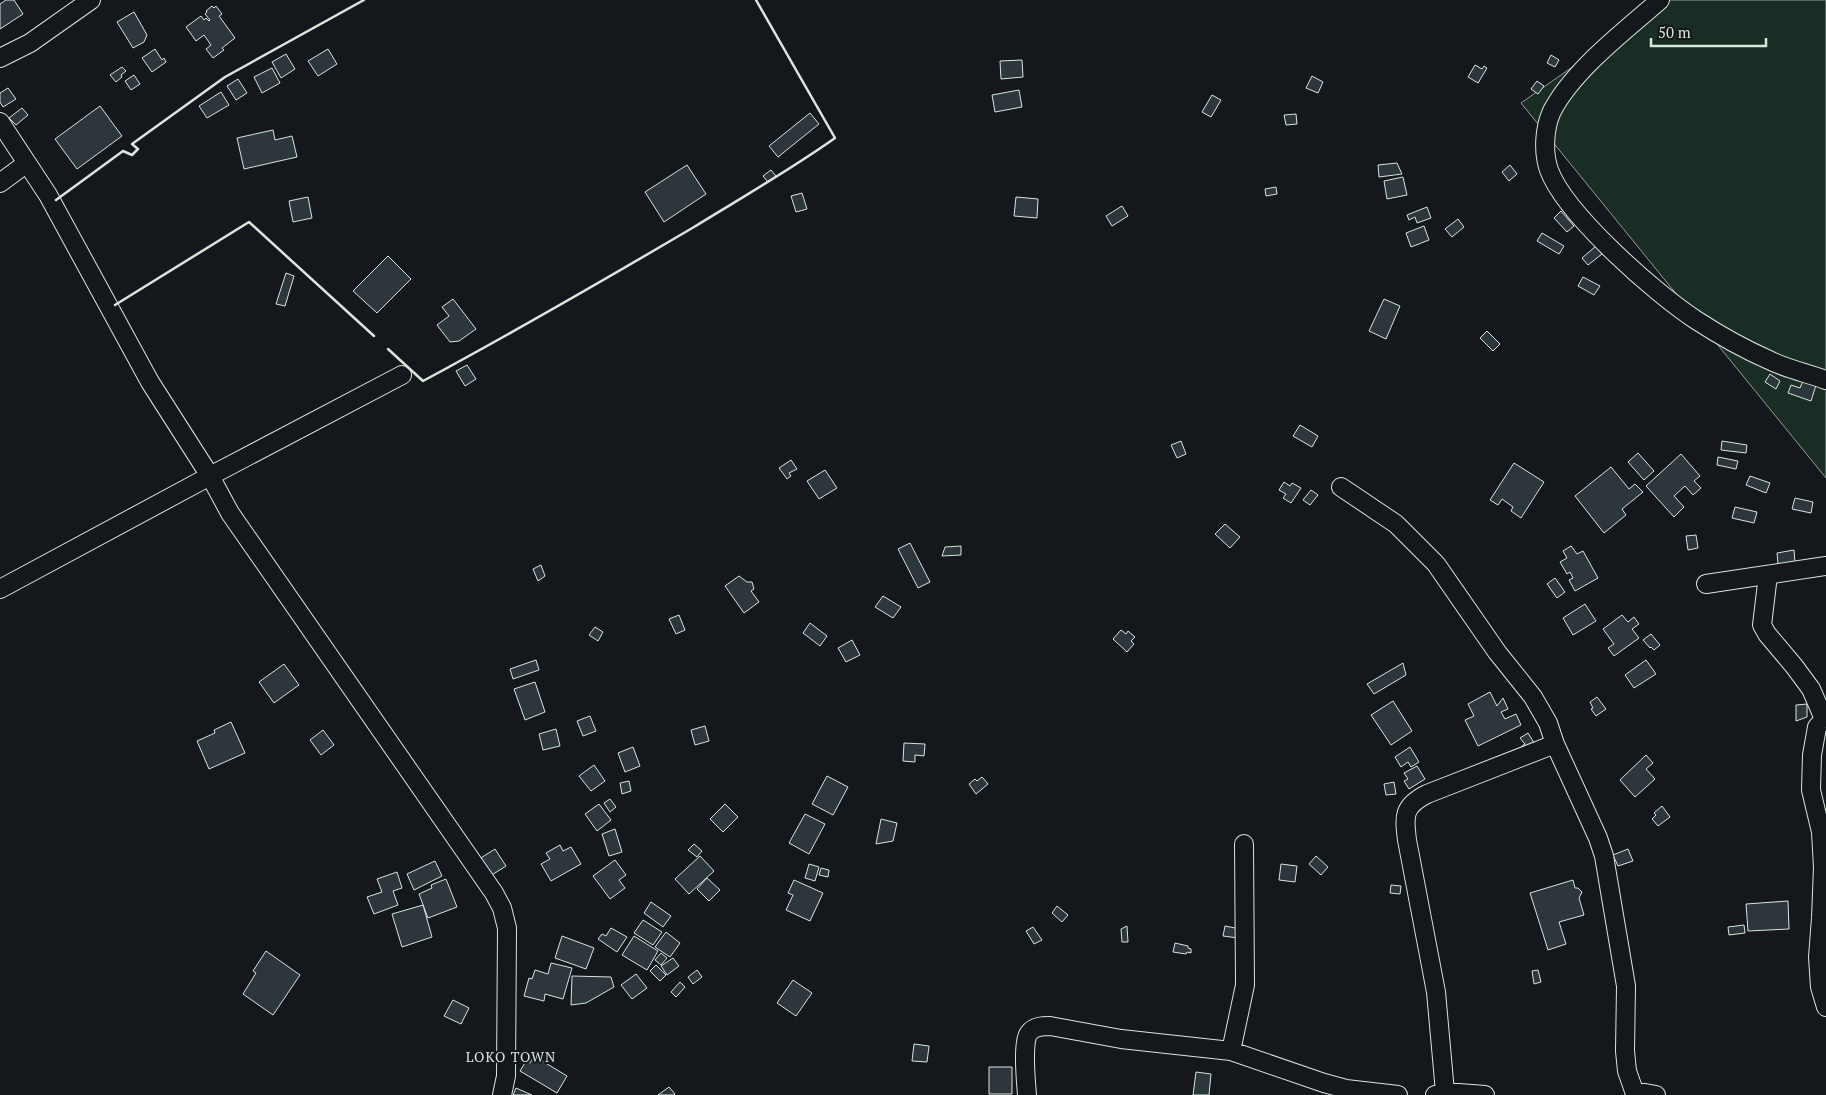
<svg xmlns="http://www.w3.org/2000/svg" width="1826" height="1095" viewBox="0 0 1826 1095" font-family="'PT Serif',serif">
  <rect width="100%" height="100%" fill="#14181c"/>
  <path fill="#1a2d24" stroke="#939e99" d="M1668,0H1826V478L1521,103Z"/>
  <path fill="#2c363c" stroke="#d8e6dc" d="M6,0H14L23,14L0,29V4Z
    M212,6L214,8L216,6L222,14L219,16L235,38L222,48L224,50L213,58L206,49L211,45L204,35L196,41L186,27L201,16L204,20L206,18L209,21L210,20L205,14L207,12L206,11Z
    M134,12L147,35L144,42L133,48L117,22Z
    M155,49L162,60L164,58L166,62L152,72L142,58Z
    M328,49L337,64L318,76L308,61Z
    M286,54L295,69L281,78L272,62Z
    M1551,55L1559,60L1555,67L1547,63Z
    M1022,60L1023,77L1001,79L1000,61Z
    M1475,65L1482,69L1484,66L1487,68L1478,83L1468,77Z
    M122,67L126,71L121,75L122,77L116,82L110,75Z
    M272,68L280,83L262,93L254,77Z
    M134,75L140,84L131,90L125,81Z
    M1312,76L1323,82L1318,93L1306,88Z
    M238,79L247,93L236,100L227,86Z
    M1537,81L1544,86L1538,94L1531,89Z
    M8,88L16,99L3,107L0,102V93Z
    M1019,90L1022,107L995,112L992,95Z
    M221,92L229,105L207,118L199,106Z
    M1212,95L1221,100L1211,117L1202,112Z
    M100,106L122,136L77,169L55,139Z
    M22,108L28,115L16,125L9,118Z
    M810,113L819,124L778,157L769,146Z
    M1296,114L1297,124L1286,125L1284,115Z
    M273,130L275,140L292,136L297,157L244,169L237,138Z
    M1397,163L1402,174L1379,177L1378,165Z
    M687,165L706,194L664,222L645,192Z
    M1510,165L1517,174L1509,181L1502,172Z
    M771,170L776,176L768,182L763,176Z
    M1403,177L1407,195L1387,199L1384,181Z
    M1276,187L1277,194L1266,196L1265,189Z
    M802,193L807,209L796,212L791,196Z
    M308,197L312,218L293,222L289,201Z
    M1016,197L1038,199L1037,218L1014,216Z
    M1122,206L1128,216L1112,226L1106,216Z
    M1427,207L1431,218L1417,223L1415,217L1409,220L1407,215Z
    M1561,211L1574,226L1567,232L1554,218Z
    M1458,219L1464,227L1452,237L1445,229Z
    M1424,226L1429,240L1411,247L1406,233Z
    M1542,233L1564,246L1559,254L1537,241Z
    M1596,246L1602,254L1588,265L1582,258Z
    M388,256L411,279L377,313L353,291Z
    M286,273L294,276L285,306L276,304Z
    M1583,277L1600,286L1594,295L1578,286Z
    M453,299L476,329L459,341L450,342L437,325L449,316L442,307Z
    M1384,299L1400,306L1386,339L1369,331Z
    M1487,331L1500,344L1493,351L1480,338Z
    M467,365L476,379L465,386L456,371Z
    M1770,374L1780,381L1776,389L1765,382Z
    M1804,378L1817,382L1811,401L1788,393L1791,385L1800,388Z
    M1300,425L1318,436L1312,447L1293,436Z
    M1181,441L1186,454L1177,458L1171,445Z
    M1722,441L1747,445L1746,453L1721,450Z
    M1638,453L1654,471L1644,480L1628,462Z
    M1681,454L1700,476L1694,481L1701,488L1693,495L1685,486L1674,496L1684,507L1674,517L1646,486Z
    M1718,457L1738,461L1736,469L1717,465Z
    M791,460L797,469L789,473L791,476L787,479L779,468Z
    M1514,463L1544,482L1521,518L1511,511L1513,507L1502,499L1498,505L1490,500Z
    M1611,467L1629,489L1635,484L1643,492L1622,509L1626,515L1604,533L1575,496Z
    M825,470L837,488L819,499L807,481Z
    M1750,476L1770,483L1766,493L1746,485Z
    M1284,482L1290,486L1292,483L1301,488L1291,503L1283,498L1286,494L1279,490Z
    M1311,490L1318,495L1310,505L1303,500Z
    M1795,498L1813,502L1811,513L1792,509Z
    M1735,507L1757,512L1754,523L1732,518Z
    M1225,524L1240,537L1230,548L1215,534Z
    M1696,535L1698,548L1688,550L1686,536Z
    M910,543L930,582L918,588L898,549Z
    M961,546V555L942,556L945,547Z
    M1571,546L1577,554L1583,551L1598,578L1575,591L1569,580L1573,578L1570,572L1567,574L1560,562L1567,558L1563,551Z
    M1794,550L1795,562L1778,564L1777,553Z
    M541,565L545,576L538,581L533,569Z
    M739,576L747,582H752L754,589L751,591L759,602L744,613L725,586Z
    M1555,578L1565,592L1557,598L1547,584Z
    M883,596L901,607L893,618L875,607Z
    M1585,604L1596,621L1573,635L1563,618Z
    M679,615L685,630L676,634L669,619Z
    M1622,615L1628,622L1634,617L1639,624L1632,629L1639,638L1614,656L1608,648L1614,644L1603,629Z
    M810,623L827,636L820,646L803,633Z
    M595,627L603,632L598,641L589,635Z
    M1121,630L1126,634L1128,631L1135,637L1131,641L1134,644L1127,652L1113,639Z
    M1651,634L1660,645L1654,650L1651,647L1650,648L1643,640Z
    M852,640L860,655L846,662L838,648Z
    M536,660L539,670L513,679L510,669Z
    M1646,660L1656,674L1634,688L1625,675Z
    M1403,663L1406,675L1374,694L1367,684Z
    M284,664L299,685L274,703L259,682Z
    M535,682L545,712L525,720L514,689Z
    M1490,692L1497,706L1503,698L1508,709L1501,712L1505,719L1516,714L1521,725L1478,746L1465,720L1474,716L1468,704Z
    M1597,697L1606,709L1596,716L1591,709L1593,708L1590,702Z
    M1393,701L1412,731L1391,745L1371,715Z
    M1807,704V717L1796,721V705Z
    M590,716L596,731L583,736L577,721Z
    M231,722L245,753L209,769L197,741L215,733L214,730Z
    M705,726L709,741L695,745L691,730Z
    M556,729L560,746L543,750L539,734Z
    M323,730L334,745L321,755L310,740Z
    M1528,733L1536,746L1526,752L1522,746L1525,744L1520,738Z
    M904,743L925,744L924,756L915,755V762L903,761Z
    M633,747L640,766L625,772L618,753Z
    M1410,747L1419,762L1411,767L1408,762L1401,767L1395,757Z
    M1646,755L1653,763L1646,769L1655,779L1635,797L1620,780Z
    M594,765L605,781L591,791L579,776Z
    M1417,766L1425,779L1409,789L1404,781L1408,779L1404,773Z
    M827,776L848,787L833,815L812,804Z
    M982,777L988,784L976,794L969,784L975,779L977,781Z
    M629,781L631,791L622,794L620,783Z
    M1394,782L1396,794L1386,795L1384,784Z
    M610,799L616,807L610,812L604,803Z
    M599,804L611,820L597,831L585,814Z
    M725,804L738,817L723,832L710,819Z
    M1662,806L1670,817L1658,826L1652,819L1656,815L1654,813Z
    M805,814L825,824L809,854L789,843Z
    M881,819L897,823L893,841L876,844Z
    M615,829L622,852L609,856L602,834Z
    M694,844L702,851L697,857L688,850Z
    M560,845L563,851L571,847L581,864L551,881L541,864L550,859L546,853Z
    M495,849L506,866L487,878L476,861Z
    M1628,849L1633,861L1618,866L1613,855Z
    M700,856L714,871L689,894L675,879Z
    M1316,856L1328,867L1321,875L1309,864Z
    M615,860L626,875L619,880L625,888L610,899L593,876Z
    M435,861L442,876L414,890L407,874Z
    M809,864L819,867L815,881L805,878Z
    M1281,864L1297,866L1295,882L1279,880Z
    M821,868L829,870L828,877L819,875Z
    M397,872L402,888L393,891L398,905L374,914L367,897L382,892L377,879Z
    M707,878L720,890L709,901L697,889Z
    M446,879L457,907L428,918L419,894L432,888L431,885Z
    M794,880L823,893L810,921L786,910L793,895L788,893Z
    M1573,880L1575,888H1578L1582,892L1579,898L1584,915L1559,922L1566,944L1548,950L1530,893Z
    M1391,885L1401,886L1400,894L1390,893Z
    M1788,901L1789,929L1748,931L1746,904Z
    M651,902L671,916L663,927L644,913Z
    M423,905L432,937L402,947L392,914Z
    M1057,906L1068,915L1062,922L1052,913Z
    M643,920L662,932L653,945L634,933Z
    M1744,925L1745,933L1729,935L1728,927Z
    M1127,926L1128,942H1122L1121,929Z
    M1225,926L1240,929L1238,938L1223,936Z
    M1033,927L1042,940L1034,944L1026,931Z
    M611,928L627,937L617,952L598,939L602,934L606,936Z
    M666,932L680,943L670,957L655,947Z
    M562,936L594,948L586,969L555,958Z
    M634,936L658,951L647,970L622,955Z
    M1175,943L1188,946V948L1191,949V953L1187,952L1186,954L1173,952Z
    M266,951L300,975L273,1015L243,994L256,973L253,971Z
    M661,953L667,958L661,965L655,960Z
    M673,958L679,966L667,975L661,966Z
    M551,963L572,968L563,999L545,994L544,1001L524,996L529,978L532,979L535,970L548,974Z
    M656,965L666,975L660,981L650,971Z
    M697,970L702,977L693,984L688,977Z
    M1538,970L1541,982L1534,984L1532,971Z
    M636,974L647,988L632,999L621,985Z
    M572,976L611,977L614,987L586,1003L571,1005Z
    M793,980L812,993L796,1016L777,1003Z
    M680,982L685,987L676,997L671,992Z
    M453,1000L469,1008L461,1024L444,1016Z
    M914,1044L929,1046L927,1062L912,1061Z
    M534,1056L567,1076L557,1093L520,1071L526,1061L530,1063Z
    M989,1067H1012V1094H989Z
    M1196,1072L1211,1074L1209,1095H1193Z
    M669,1087L675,1094L674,1095H658Z
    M516,1088L532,1095H513Z"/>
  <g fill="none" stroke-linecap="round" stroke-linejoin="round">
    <defs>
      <path id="minor" d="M1660,0C1625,31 1574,69 1552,111C1544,128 1543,153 1549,170C1565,214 1656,294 1696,320C1719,335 1744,349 1769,360C1787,369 1807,373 1826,380
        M0,58L30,43L91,0
        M0,122L48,195L150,382L210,476L230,513L494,893L502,908L507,928L506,1076L502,1095
        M0,183L27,163
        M1341,487L1396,524L1436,564L1497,652L1533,697L1548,723L1555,744L1598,838L1604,856L1626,986L1625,1051L1627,1071L1634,1091L1656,1095
        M1768,575L1762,625L1767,634L1794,666L1811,689L1824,719
        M1706,584L1826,566
        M0,589L210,476L402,375
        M1826,717L1817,727L1812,755L1811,790L1821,832L1823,867L1821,918L1818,957L1820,987L1826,1007
        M1231,1051L1245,985L1244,844
        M1445,1092L1436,992L1407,840C1404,816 1403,806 1427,794L1555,744
        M1027,1095C1026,1083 1022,1040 1029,1033C1034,1026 1043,1026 1050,1026L1121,1039L1231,1051L1324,1083L1346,1089L1398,1095
        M1435,1095L1445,1092L1485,1095"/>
    </defs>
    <use href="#minor" stroke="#d8e6dc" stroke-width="20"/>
    <use href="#minor" stroke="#14181c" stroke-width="18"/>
    <path stroke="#d8e6dc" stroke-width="2.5" d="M56,200L123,151L132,155L138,149L132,144L225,77L364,0
      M115,305L249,222L374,336
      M388,349L423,381C514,332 604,280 694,227C741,198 790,170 835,138L756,0"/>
  </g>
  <g text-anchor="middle" stroke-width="4" stroke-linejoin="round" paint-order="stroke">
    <g font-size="14" letter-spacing="1" fill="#d8e6dc" stroke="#14181c">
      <text x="511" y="1062">LOKO TOWN</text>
    </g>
  </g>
  <path d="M1651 38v8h115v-8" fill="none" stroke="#d8e6dc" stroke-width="2.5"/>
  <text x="1658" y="38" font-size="15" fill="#d8e6dc" stroke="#14181c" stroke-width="4" paint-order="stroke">50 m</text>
</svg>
